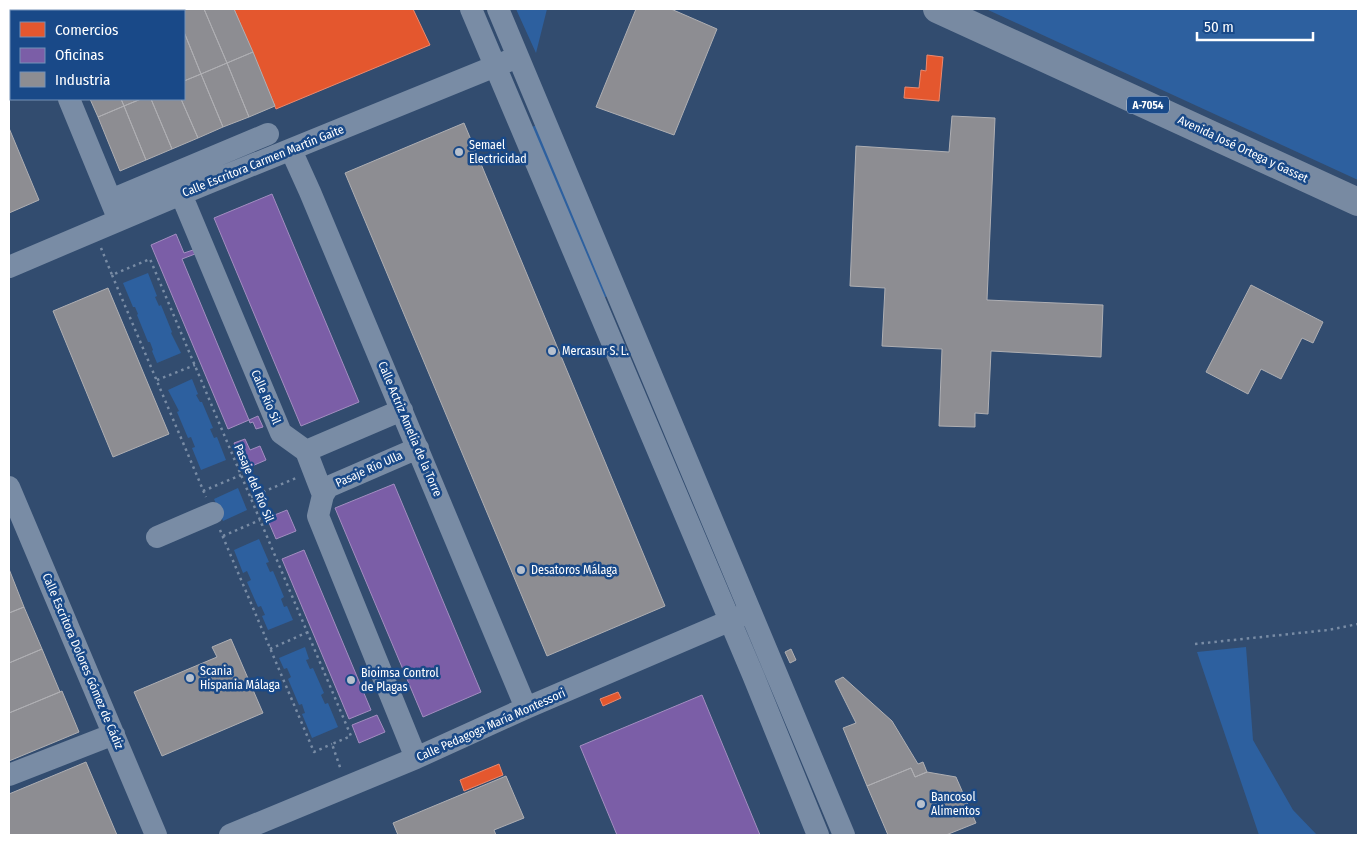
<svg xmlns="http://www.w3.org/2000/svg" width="1367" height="844" viewBox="0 0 1367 844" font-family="'Fira Sans Condensed',sans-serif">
  <rect width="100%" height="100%" fill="#324c6f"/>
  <path fill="#2d609f" d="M516,9H547L536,53Z
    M986,9H1358V180Z
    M539,124L610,295L603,298L532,127Z
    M148,273L157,296L155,297L159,306L161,305L172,332L171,333L181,353L157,363L152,351L153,350L150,342H148L137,315L138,314L135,307H133L123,283Z
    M192,379L198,394L196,395L200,402H202L213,428L210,429L214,438L217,437L226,460L201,470L192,448L195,447L191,437L188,438L177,412L179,411L168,390Z
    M238,488L247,510L223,521L214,499Z
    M259,539L269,562L266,563L270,572L273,571L284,597L281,599L284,607L287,606L293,620L268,630L262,616L265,615L261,606L258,607L247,582L251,580L247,571L243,573L234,550Z
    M305,647L309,659L306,660L310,669L313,668L324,693L321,695L325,704L328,703L338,727L312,738L302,714L305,713L302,704L299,705L288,679L291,677L287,668L284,669L279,658Z
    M1246,647L1253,740L1293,810L1317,835H1259L1197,652Z"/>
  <path fill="#e4572e" stroke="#ec896d" d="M234,9H413L430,45L276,109Z
    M927,55L943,57L939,101L904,98L905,87L919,88L921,70L926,71Z
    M618,692L621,698L603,706L600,699Z
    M499,764L503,775L464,791L460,780Z"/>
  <path fill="#7b5ea7" stroke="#a38ec1" d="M272,194L359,402L301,426L214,218Z
    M176,234L184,253L193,250L195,254L182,259L249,420L258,416L263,427L256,429L253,422L250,423L249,420L228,429L151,245Z
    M245,439L250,450L260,446L266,460L245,469L234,443Z
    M394,484L481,692L423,717L335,508Z
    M287,510L296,531L276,539L267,518Z
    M304,550L371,710L349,719L282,559Z
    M702,695L760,835H617L580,746Z
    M377,715L385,732L359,743L352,725Z"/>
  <path fill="#8d8d92" stroke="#afafb3" d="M183,9H204L227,63L201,74L184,32V11H178Z
    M204,9H234L253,52L227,63Z
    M636,9H671L717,29L674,135L596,107Z
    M184,32L201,74L184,81Z
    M253,52L275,106L249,117L227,63Z
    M227,63L249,117L223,127L201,74Z
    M201,74L223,127L198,138L181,99H184V81Z
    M90,99H121L124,106L98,117Z
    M121,99H141L124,106Z
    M141,99H151L172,149L146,160L124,106Z
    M151,99H181L198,138L172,149Z
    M124,106L146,160L120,171L98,117Z
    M952,116L995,118L987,300L1103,305L1101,357L991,351L988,414L975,413V427L939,426L942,349L882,346L885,288L850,286L856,146L949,152Z
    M464,123L665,606L547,656L345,173Z
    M9,128L39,200L9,213Z
    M1251,285L1323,322L1313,343L1302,338L1281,379L1261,369L1248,394L1206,372Z
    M108,288L169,434L113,457L53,311Z
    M9,569L24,607L9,613Z
    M24,607L42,649L9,663V613Z
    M231,639L263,713L162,756L134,692L217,657L212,647Z
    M42,649L60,692L9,713V663Z
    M791,649L796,660L790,663L785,652Z
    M843,677L892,721L918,764L923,762L927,772L915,777L911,768L867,786L843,728L856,723L835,681Z
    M62,691L79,732L9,761V713Z
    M86,762L117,835H9V794Z
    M911,768L915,777L927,772L956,777L976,823L946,835H888L867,786Z
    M506,776L524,818L494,830L496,835H398L393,823Z"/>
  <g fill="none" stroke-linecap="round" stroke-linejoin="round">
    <path stroke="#798ca5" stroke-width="2.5" stroke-dasharray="2.5 4" stroke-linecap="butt" d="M101,248L112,275L150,259L351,736L332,744L341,770
      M112,275L206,497
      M157,380L195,365
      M203,491L241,475
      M251,497L296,478
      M220,530L314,752L332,744
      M223,536L260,520
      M1195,644L1328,630L1358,624
      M270,649L308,632"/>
    <path stroke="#798ca5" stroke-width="22" d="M471,9L753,675L818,835
      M498,9L844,835
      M140,11L146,9
      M69,99L116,213
      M291,150L310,192L526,708
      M181,194L281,433L306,451L323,495L318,516L416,758
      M111,200L268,134
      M9,267L181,194L508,61
      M306,451L402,410
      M9,487L156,835
      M323,495L328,487L418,448
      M157,537L213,513
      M9,775L114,734
      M230,835L416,758L526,708L743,615"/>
    <path stroke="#788aa2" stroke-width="28" d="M937,9L1358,202"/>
  </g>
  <g fill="#b7c0cd" stroke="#194988" stroke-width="2">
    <circle cx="459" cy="152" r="5"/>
    <circle cx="552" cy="351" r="5"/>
    <circle cx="521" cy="570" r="5"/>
    <circle cx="190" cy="678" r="5"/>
    <circle cx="351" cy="680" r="5"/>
    <circle cx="921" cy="804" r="5"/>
  </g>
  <g text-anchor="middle" stroke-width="5" stroke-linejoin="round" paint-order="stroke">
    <rect fill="#194988" stroke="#bac8db" stroke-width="1" x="1127" y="96.5" width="42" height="17" rx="4"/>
    <g font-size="11" font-weight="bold" fill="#fff">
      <text x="1148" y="109">A-7054</text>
    </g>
    <g font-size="12" fill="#fff" stroke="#194988" text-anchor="start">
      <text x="469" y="149">Semael<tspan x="469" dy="14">Electricidad</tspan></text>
      <text x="562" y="355">Mercasur S. L.</text>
      <text x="531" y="574">Desatoros Málaga</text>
      <text x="200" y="675">Scania<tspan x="200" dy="14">Hispania Málaga</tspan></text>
      <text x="361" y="677">Bioimsa Control<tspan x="361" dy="14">de Plagas</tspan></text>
      <text x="931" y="801">Bancosol<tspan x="931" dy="14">Alimentos</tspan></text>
    </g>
    <g font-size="12" fill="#fff" stroke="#194988">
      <text transform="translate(1243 149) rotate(25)" y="4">Avenida José Ortega y Gasset</text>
      <text transform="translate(263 161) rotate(-22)" y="4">Calle Escritora Carmen Martín Gaite</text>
      <text transform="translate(266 397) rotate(67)" y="4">Calle Río Sil</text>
      <text transform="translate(410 429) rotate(67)" y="4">Calle Actriz Amelia de la Torre</text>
      <text transform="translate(369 469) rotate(-24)" y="4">Pasaje Río Ulla</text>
      <text transform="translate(254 483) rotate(67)" y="4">Pasaje del Río Sil</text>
      <text transform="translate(83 661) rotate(67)" y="4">Calle Escritora Dolores Gómez de Cádiz</text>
      <text transform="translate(491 725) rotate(-24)" y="4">Calle Pedagoga María Montessori</text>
    </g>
  </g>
  <rect width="1367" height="844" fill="none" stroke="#ffffff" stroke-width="20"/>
  <rect x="10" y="10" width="175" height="90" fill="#194988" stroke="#7592b8"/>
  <rect x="20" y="22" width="25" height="15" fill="#e4572e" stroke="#7592b8"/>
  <text x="55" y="35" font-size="15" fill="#ffffff">Comercios</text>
  <rect x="20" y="48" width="25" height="15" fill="#7b5ea7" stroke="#7592b8"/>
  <text x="55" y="60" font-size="15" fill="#ffffff">Oficinas</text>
  <rect x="20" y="72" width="25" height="15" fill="#8d8d92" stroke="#7592b8"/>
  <text x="55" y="85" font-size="15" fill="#ffffff">Industria</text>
  <path d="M1197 32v8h116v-8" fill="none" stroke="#ffffff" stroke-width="2.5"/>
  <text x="1204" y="32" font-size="15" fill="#ffffff" stroke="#194988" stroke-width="4" paint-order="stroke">50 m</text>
</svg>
